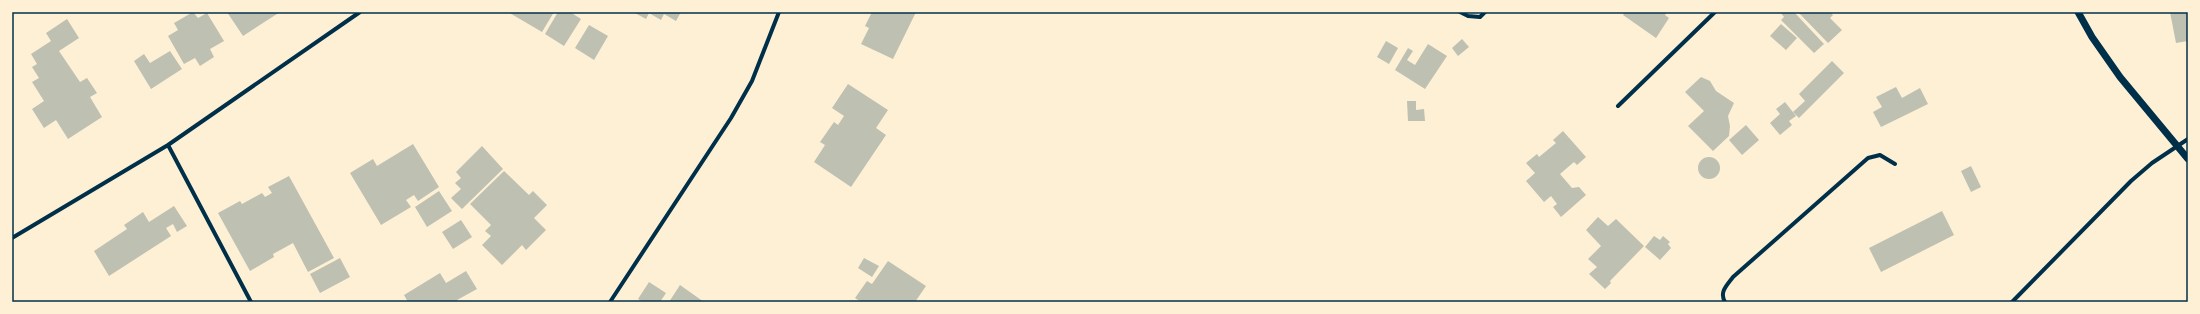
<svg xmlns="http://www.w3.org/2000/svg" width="2200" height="314" viewBox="0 0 2200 314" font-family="Ubuntu,sans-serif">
  <rect width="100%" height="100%" fill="#fdf0d5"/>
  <path fill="#bec0b2" d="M193,12L198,18L207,13L224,41L210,49L214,57L200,66L195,58L184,64L168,36L178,30L174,23Z
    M227,12H280L243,36Z
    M508,12H554L542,32Z
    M558,12H570L581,19L564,46L545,34Z
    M633,12H681L676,21L664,14L661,20L649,13L646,19Z
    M872,12H916L893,59L861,44L869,28L865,26Z
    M1625,12H1667L1665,15L1669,18L1656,38L1623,15Z
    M1780,12H1794L1824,44L1814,53L1781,20L1784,17Z
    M1798,12H1830L1833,15L1830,18L1842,30L1828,43Z
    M2170,12H2188V41L2176,43Z
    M67,19L79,38L59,51L80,82L87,78L97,93L90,97L102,117L68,139L56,120L44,128L32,109L44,101L32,82L39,78L32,67L37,64L31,54L51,41L46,33Z
    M1781,24L1797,38L1786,50L1770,36Z
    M589,25L608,36L594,60L575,48Z
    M1462,39L1469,47L1458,56L1452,48Z
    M1386,41L1398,48L1389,64L1377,57Z
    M1428,44L1447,56L1425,89L1395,70L1408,48L1413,51L1407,60L1415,65Z
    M170,51L182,69L151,89L134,61L144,54L150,63Z
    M1832,61L1844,73L1799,118L1793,112L1805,101L1799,94Z
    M1701,77L1710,81L1716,91L1734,103L1728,116L1730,126L1729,136L1713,151L1688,126L1704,111L1685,92Z
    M848,84L888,110L876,128L886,135L851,187L814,162L825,145L820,142L834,122L838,125L844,116L832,108Z
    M1896,87L1902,98L1920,88L1928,104L1881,127L1873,112L1882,107L1876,97Z
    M1407,101H1416V110L1424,109L1425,121H1408Z
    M1785,102L1796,116L1789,121L1792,125L1780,135L1770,123L1780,114L1776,109Z
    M1746,125L1759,140L1742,155L1729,140Z
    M1563,131L1586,157L1577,165L1574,162L1560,174L1572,188L1579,187L1586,195L1561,217L1553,207L1557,204L1551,196L1544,202L1526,181L1535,173L1526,163L1537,154L1539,157L1556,143L1553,140Z
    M413,144L439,187L418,201L414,195L406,200L411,207L381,225L350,173L373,159L377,166Z
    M482,146L503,169L462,209L451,198L461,189L455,183L461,178L456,172Z
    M1698 168a11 11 0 1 1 22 0a11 11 0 1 1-22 0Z
    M1971,166L1981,187L1971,192L1961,171Z
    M504,171L529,195L533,191L547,205L534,218L546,230L526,250L522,245L502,265L482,245L491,236L485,231L491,225L470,204Z
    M289,176L334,258L308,272L293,243L273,254L274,257L250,271L218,213L240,201L242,204L262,193L265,197L272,193L268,187Z
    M439,191L452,211L427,227L415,207Z
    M174,206L187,226L177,232L173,224L166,228L171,236L109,276L94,251L127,229L124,225L143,212L149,222Z
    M1942,211L1954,235L1881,272L1869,248Z
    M1598,217L1608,226L1616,219L1644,246L1610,281L1611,283L1605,289L1589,274L1597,267L1588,259L1601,246L1586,230Z
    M461,220L472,237L453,249L442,232Z
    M1654,236L1660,240L1663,236L1670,242L1668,244L1671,248L1660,260L1645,247Z
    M340,258L350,277L320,293L310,274Z
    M864,258L879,266L872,277L858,268Z
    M888,261L926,286L915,302H861L855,298L867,281L872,284Z
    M466,271L477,289L457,300L459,302H408L404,295L440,273L446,283Z
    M649,282L666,293L660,302H643L638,299Z
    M680,285L704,302H669Z"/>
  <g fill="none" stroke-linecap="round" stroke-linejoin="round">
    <path stroke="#003049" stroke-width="4" d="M1460,12L1468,16L1480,17L1485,12
      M1618,106L1715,12
      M168,145L251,302
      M12,238L168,145L360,12
      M610,302L731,118L752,81L779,12
      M1725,302C1719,292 1727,285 1733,277L1868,158L1880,155L1895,164
      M2012,302L2131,181L2152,163L2188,139"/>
    <path stroke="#003049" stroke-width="7" d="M2078,12L2092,37L2120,77L2188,159"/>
  </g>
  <rect width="2200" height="314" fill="none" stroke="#fdf0d5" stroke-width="26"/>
  <rect x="13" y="13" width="2174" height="288" fill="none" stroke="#003049" stroke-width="1.5"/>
</svg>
